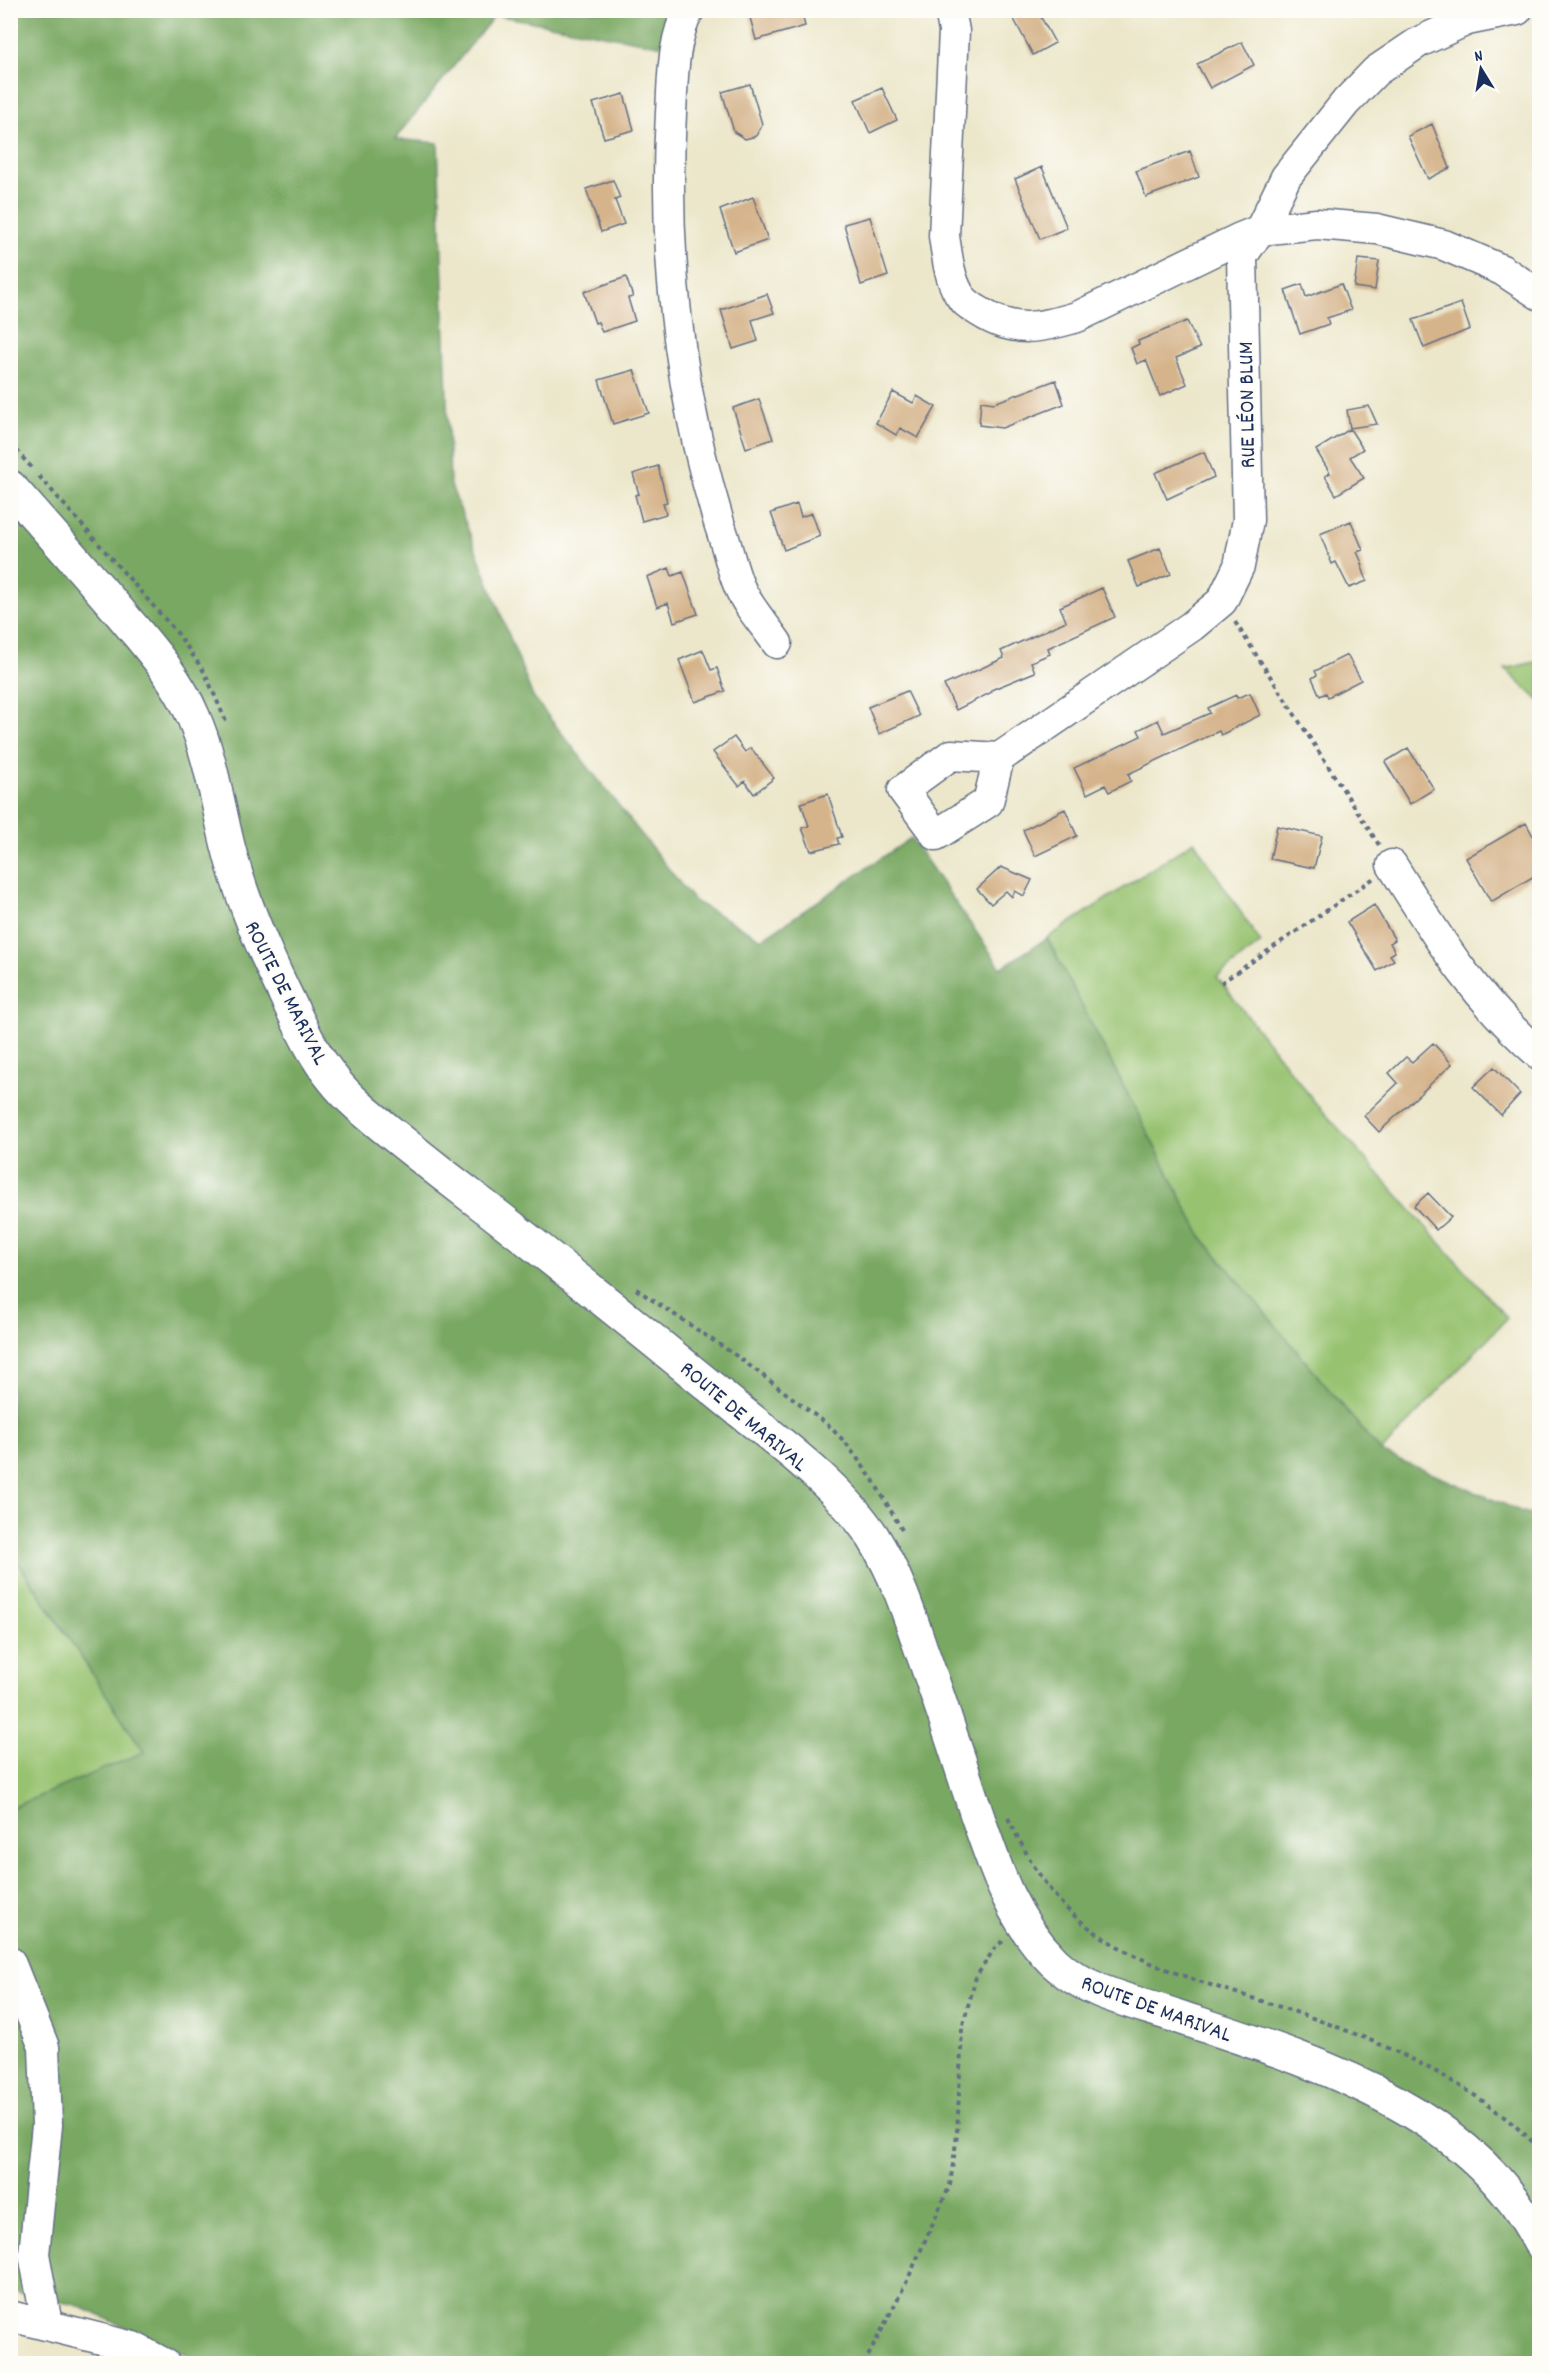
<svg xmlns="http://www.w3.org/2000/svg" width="1550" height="2374" viewBox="0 0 1550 2374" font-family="Dekko,sans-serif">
  <rect width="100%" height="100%" fill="#fdfcf7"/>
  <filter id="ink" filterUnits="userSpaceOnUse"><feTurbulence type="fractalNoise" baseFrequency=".0167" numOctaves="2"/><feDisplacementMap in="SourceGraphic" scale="12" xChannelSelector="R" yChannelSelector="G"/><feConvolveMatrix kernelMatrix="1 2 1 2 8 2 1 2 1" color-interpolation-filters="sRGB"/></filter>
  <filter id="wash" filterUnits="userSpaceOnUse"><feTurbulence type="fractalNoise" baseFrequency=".008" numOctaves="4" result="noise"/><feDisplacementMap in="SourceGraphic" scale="24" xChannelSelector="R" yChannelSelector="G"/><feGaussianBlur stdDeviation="1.35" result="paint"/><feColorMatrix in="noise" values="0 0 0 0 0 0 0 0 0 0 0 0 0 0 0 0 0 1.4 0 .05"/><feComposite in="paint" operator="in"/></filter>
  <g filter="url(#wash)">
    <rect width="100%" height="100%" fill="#ece7cb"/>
    <path fill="#97c26f" stroke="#597866" stroke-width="1.5" d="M1539,661H1540L1539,701L1505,669Z
      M1194,841L1261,943L1217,977L1314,1101L1507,1318L1381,1452L1201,1236L1047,938Z
      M10,1551L145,1752L11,1808H10Z"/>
    <path fill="#79a862" stroke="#4a6c60" stroke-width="1.5" d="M11,11H679L669,47L495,15L395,139L438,143L450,483L533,697L694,901L762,939L911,838L1001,968L1047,938L1201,1236L1381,1452L1539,1519V2363L207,2364L76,2305L11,2291V1808L144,1752L11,1551Z"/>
    <g id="blocks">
      <path fill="#d5b48b" d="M748,10H801L805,26L756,40Z
        M1009,10H1037L1055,43L1033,55Z
        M1242,42L1254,65L1210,88L1197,64Z
        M750,84L762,124L756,136L745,139L734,132L722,92Z
        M882,88L897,120L870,133L855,100Z
        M624,94L634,130L604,138L593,103Z
        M1432,124L1450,168L1428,179L1408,136Z
        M1190,151L1199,177L1146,197L1136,171Z
        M1042,167L1067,228L1040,239L1015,179Z
        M613,180L620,198L615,200L624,224L601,232L586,189Z
        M753,197L768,240L734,252L720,210Z
        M870,217L888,276L861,285L844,224Z
        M1358,259L1379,261L1375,290L1354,287Z
        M626,277L633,297L628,298L635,321L602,332L598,322L595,323L584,292Z
        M1302,284L1306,297L1341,284L1351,310L1327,318L1329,324L1300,334L1285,290Z
        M767,294L774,313L752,320L758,341L733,349L721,310Z
        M1461,303L1470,329L1424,348L1413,320Z
        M1187,321L1200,348L1176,358L1187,384L1160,396L1146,360L1137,364L1131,348L1139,344L1138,341Z
        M634,370L649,413L613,424L599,380Z
        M1056,380L1064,404L1002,428L979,425L981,401L994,403Z
        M893,392L913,403L917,396L936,407L918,438L900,428L896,435L876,423Z
        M759,399L773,439L746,448L733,408Z
        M1369,406L1377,424L1350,428L1347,410Z
        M1350,429L1363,449L1350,457L1364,478L1336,495L1325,476L1330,473L1316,450Z
        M1204,452L1214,477L1167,499L1155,473Z
        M658,466L667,502L663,503L666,514L642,521L635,495L639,494L633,474Z
        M797,504L801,517L812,513L820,536L784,550L771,513Z
        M1351,521L1363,550L1357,552L1363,565L1361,564L1367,581L1349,588L1336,562L1332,564L1320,534Z
        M1160,548L1171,574L1139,587L1128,561Z
        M669,568L672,576L683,572L698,614L674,622L668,603L657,607L647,577Z
        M1102,588L1115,617L1048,648L1050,654L1031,662L1035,672L991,690L992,692L956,710L944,685L1004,658L1001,651L1066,621L1060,607Z
        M703,650L711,670L717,668L725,691L695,702L679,660Z
        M1347,655L1361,680L1328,697L1326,693L1320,696L1312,678L1317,675L1315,671Z
        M907,691L919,716L879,734L868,707Z
        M1250,693L1260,715L1221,735L1219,731L1128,774L1131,781L1109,792L1105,785L1087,794L1074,768L1141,736L1138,730L1158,720L1164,733L1210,713L1208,708L1236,695L1237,698Z
        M734,737L745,752L751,748L774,778L754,794L745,781L739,786L713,752Z
        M1408,748L1434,789L1410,804L1385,762Z
        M828,794L842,837L837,838L839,844L811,851L802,828L809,826L801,803Z
        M1065,809L1077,836L1035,856L1023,830Z
        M1526,823L1539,847V873L1491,902L1466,858Z
        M1277,826L1322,836L1314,868L1270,859Z
        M1001,867L1032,880L1024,896L1015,891L1012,897L1006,891L991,904L977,889Z
        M1374,905L1395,940L1390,943L1395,952L1390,955L1394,960L1377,971L1347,922Z
        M1433,1043L1452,1064L1379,1132L1364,1116L1398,1083L1389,1073L1406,1057L1412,1062Z
        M1494,1067L1520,1094L1501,1115L1473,1087Z
        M1428,1193L1451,1217L1436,1230L1414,1206Z"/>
    </g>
  </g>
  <g filter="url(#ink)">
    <use href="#blocks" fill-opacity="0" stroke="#646f84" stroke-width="1.5"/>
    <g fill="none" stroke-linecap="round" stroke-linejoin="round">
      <defs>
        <path id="minor" d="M689,10C672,40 673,80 671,113C663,252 679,393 720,526C727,545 731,567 739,586C747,606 765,625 777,643
          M950,10L954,31L944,236C947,255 949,277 959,294C963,301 973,308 980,312C1014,334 1040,328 1077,317L1238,239L1260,230L1286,177L1346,102L1376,71L1419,42L1467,20L1517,10
          M999,758L988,802L936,835L903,790L951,755L999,758L1192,626L1222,601L1239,566L1248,520L1242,256L1260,230L1317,224L1377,229L1444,245L1502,270L1540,295
          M1392,865C1438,938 1473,997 1540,1055
          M10,1962L44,2047L47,2125L34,2254L47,2324
          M10,2316L133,2347L165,2364"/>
        <path id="major" d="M10,487C48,530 86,572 123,616C149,647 177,678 193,716C211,757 217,802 228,846C241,898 261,945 285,994C299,1023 312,1053 333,1079C350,1101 374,1119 396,1137C427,1162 459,1187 492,1212C576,1277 658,1344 740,1411C784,1446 842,1490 873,1537C895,1572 908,1610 921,1649C941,1703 958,1757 976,1812C995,1867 1011,1919 1054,1962C1086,1993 1135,2002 1176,2016C1311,2061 1470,2106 1540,2243"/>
      </defs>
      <use href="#minor" stroke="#646f84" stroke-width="33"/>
      <use href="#major" stroke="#646f84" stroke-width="36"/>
      <path stroke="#646f84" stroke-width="4" stroke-dasharray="4.5 4.5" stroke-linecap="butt" d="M10,444L34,470
        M39,476L178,634L205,673L227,724
        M1235,622L1379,845
        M1221,983L1374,878
        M636,1289L741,1359L828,1425L846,1443L873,1480L902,1530
        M1008,1818C1026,1854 1046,1892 1077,1918C1132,1965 1203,1982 1271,2004C1367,2035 1467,2075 1540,2149
        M864,2364L907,2281L950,2185L957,2135L962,2028L976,1977L996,1946L1005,1940"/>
      <use href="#minor" stroke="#fff" stroke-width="30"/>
      <use href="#major" stroke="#fff" stroke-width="33"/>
    </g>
  </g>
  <g text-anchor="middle" stroke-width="4.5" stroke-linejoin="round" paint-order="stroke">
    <g font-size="22" fill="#1b2f5e" stroke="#fdfcf7">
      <text transform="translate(1245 405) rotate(-91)" y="8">RUE LÉON BLUM</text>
      <text transform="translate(288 992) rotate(63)" y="8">ROUTE DE MARIVAL</text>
      <text transform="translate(745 1415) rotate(40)" y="8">ROUTE DE MARIVAL</text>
      <text transform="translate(1157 2007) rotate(20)" y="8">ROUTE DE MARIVAL</text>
    </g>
  </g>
  <rect width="1550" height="2374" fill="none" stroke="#fdfcf7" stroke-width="36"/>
  <g transform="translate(1481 69) rotate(349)" stroke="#fdfcf7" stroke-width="4.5" paint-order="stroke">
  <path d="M0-4.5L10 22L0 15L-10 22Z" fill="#1b2f5e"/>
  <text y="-9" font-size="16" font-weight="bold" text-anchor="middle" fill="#1b2f5e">N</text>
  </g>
</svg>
